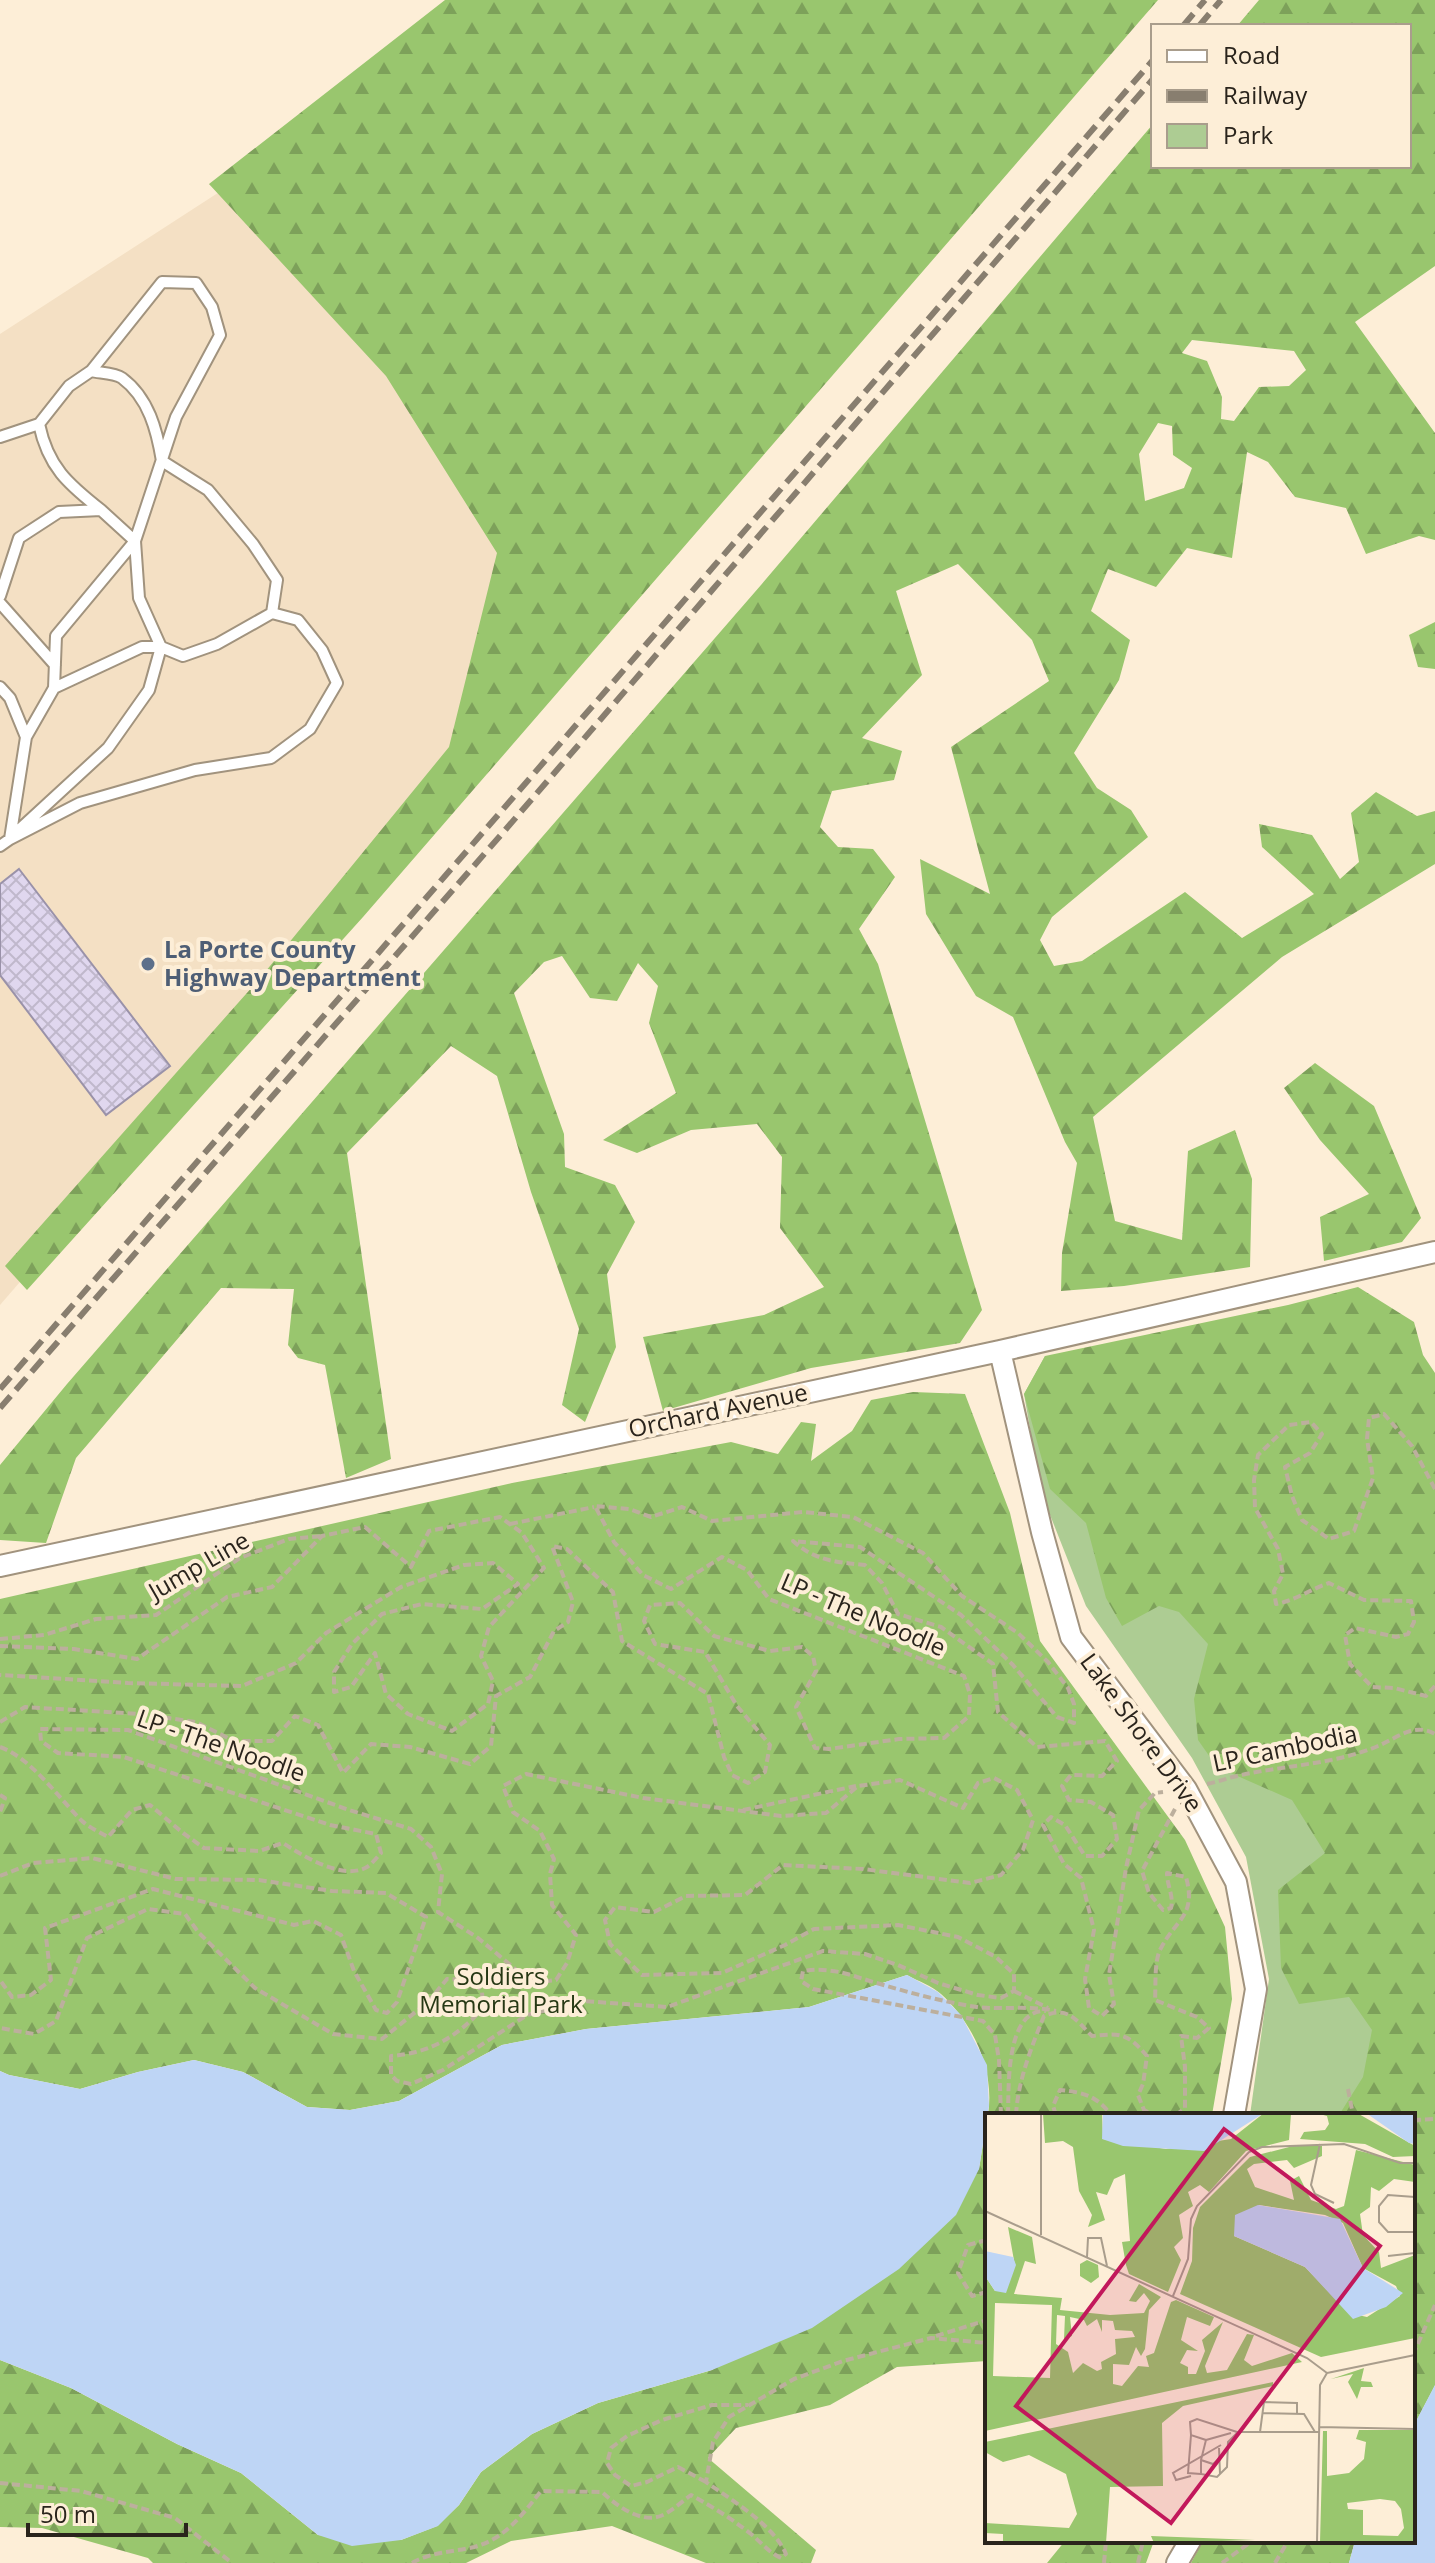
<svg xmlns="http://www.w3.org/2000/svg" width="1435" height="2563" viewBox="0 0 1435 2563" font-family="'Open Sans',sans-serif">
  <defs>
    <pattern id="forest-firs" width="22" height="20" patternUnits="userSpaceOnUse" patternTransform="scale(2)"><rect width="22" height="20" fill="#99c66e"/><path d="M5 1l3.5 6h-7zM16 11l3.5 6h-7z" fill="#7da15a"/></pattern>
    <pattern id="building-cross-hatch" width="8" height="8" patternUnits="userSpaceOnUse" patternTransform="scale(2)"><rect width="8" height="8" fill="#e0d7ef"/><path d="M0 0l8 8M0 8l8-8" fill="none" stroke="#c0b8cc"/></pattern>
  </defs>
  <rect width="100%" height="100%" fill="#fdeed7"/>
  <path fill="#f4e0c4" d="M258,167L590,624L0,1305V334Z"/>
  <path fill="#adcc93" d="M1045,1356L1435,1467V2385L1413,2427V2115H1250L1269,1979L1246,1857L1192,1758L1086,1606L1041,1492L1024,1394Z"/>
  <path fill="url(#forest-firs)" fill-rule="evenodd" d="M445,0H1158L363,917L27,1290L5,1266L261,977L449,747L497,553L386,376L209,184Z
    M1259,0H1435V266L1355,322L1435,433V540L1419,536L1366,554L1346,508L1295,497L1268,462L1247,452L1232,558L1187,548L1156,587L1108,569L1091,611L1130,640L1119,680L1074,753L1097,788L1131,810L1148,837L1052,917L1040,940L1054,966L1082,961L1185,892L1242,938L1314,894L1262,847L1259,824L1312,835L1340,879L1359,862L1351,813L1376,792L1417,816L1435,811V864L1282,957L1093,1117L1115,1221L1182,1240L1188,1151L1235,1130L1252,1179L1250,1267L1124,1286L1061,1291L1062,1253L1077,1163L1065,1142L1013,1017L976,996L926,914L920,859L990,894L951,747L1049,681L1032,640L958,564L896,591L922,675L862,738L902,751L894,780L832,791L820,827L838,847L873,849L895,877L859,929L878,964L982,1310L960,1343L811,1368L663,1411L643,1337L764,1315L824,1287L780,1228L782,1157L757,1124L691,1130L637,1153L603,1140L676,1093L649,1023L658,986L638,963L617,1001L590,998L562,956L544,962L514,993L564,1134L565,1167L615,1185L635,1222L607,1274L616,1347L585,1422L562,1405L579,1329L531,1192L497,1076L451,1046L347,1153L391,1459L346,1478L325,1365L298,1358L288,1345L294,1289L221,1288L76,1458L46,1543L0,1540V1465L67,1384L761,585L1153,124V166H1409V26H1237ZM1192,340L1294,351L1306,370L1289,386L1259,387L1234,421L1221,419L1222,397L1207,361L1182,353ZM1158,423L1172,426L1173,455L1192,468L1184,488L1145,501L1139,454Z
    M1435,622V669L1418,667L1409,635Z
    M1315,1063L1374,1106L1421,1218L1402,1242L1324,1261L1320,1217L1369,1194L1320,1140L1284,1088Z
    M1358,1287L1414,1322L1423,1355L1435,1373V2385L1413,2427V2115H1339L1363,2077L1372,2030L1349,1997L1299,2004L1281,1968L1278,1890L1325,1853L1292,1800L1217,1767L1198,1740L1194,1699L1208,1644L1179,1612L1159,1606L1122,1626L1106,1598L1086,1523L1050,1489L1024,1394L1045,1356L1288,1305Z
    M913,1392L965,1394L1010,1513L1040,1641L1185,1840L1225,1927L1232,1999L1212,2115H988C995,2071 974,2024 941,1994C932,1986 918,1981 907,1975L809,2007L586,2029L502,2045L399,2101L350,2110L307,2107L243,2072L194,2060L138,2072L80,2089L9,2075L0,2071V1599L512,1483L731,1442L778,1454L801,1422L816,1424L811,1461L852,1431L871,1400Z
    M987,2118V2361L897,2367L830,2405L736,2428L708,2458L816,2550L811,2563H706L612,2526L511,2541L466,2563H153L148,2558L42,2528L0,2527V2360L71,2388L177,2444L241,2473L318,2535L401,2540L437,2526L459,2505L481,2472L532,2434L598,2403L712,2370L979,2169Z
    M1065,2541H1154L1146,2563H1047Z
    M1203,2541H1355L1349,2563H1191Z"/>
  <path fill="#bed5f5" d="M907,1975L938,1992L961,2015L987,2065L989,2106L979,2169L956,2215L899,2269L812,2328L712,2370L598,2403L532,2434L481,2472L459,2505L438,2526L401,2540L352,2546L318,2535L241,2473L177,2444L71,2388L0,2360V2071L9,2075L80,2089L138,2072L194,2060L243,2072L307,2107L350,2110L399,2101L502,2045L586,2029L809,2007Z
    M1435,2385V2563H1349L1355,2541H1413V2427Z"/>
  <path fill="url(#building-cross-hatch)" stroke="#9a92a9" stroke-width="2" d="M19,869L170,1066L106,1115L0,975V884Z"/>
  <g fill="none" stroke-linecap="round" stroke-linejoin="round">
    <defs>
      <path id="lane" d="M0,437L39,424C48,467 68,484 101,510
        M0,596L19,538L59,512L101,510L135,541L139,598L161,647L183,656L217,644L272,613L277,580L253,544L208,490L162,461C157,431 149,398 122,378C115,373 100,373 91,371L69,386L39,424
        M0,603L55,665
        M0,687L10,698L26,737L10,839L0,846
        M54,688L56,636L135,541L176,417L220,335L212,307L196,283L162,282L91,371
        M20,829L108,748L149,690L161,647H142L54,688L26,737
        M10,839L80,803L195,770L271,758L310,729L337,683L322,650L298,620L272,613"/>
      <path id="street" d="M1000,1351L1042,1532L1071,1637L1186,1789L1236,1882L1256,1989L1234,2115
        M0,1566L1000,1351L1435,1252
        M1177,2563L1190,2541"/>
    </defs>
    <use href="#lane" stroke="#a1937e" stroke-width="14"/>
    <use href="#street" stroke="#a1937e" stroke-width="24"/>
    <path stroke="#bcaf9d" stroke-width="4" stroke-dasharray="8 4" stroke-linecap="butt" d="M1435,1489L1412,1446L1384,1414L1369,1418L1367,1439L1373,1478L1354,1531L1329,1539L1302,1520L1292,1496L1285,1467L1310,1453L1322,1434L1311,1422L1289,1425L1258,1455L1254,1480L1255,1508L1278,1549L1283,1574L1274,1591L1276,1604C1294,1601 1311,1589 1329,1583L1364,1600L1411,1601L1414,1622L1408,1634L1396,1637L1355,1628L1345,1635L1350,1664L1372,1687L1394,1688L1426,1696L1435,1686
      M510,1524L594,1507
      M0,1639L44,1635L96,1619L156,1615L240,1558L289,1539L322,1536
      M0,1646L74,1649L137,1659L227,1597L272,1587L322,1536L365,1527L411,1567L429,1531L500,1517L522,1533L544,1568L489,1627L481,1656L493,1681L488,1704L452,1731L408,1714L386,1694L375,1653L351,1687L334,1692V1672L352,1644L382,1614L422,1604L482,1609L518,1584L493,1563L464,1565L401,1587L326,1633L296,1663L242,1686L128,1683L0,1675
      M0,1722L25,1707L140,1714L196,1722L234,1741H272L295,1716L318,1725L343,1773L371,1744L410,1747L470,1764L491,1746L496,1696L530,1677L554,1631L568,1622L573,1602L552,1546L567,1549L613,1592L622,1641L708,1694L724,1757L732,1775L748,1783L765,1772L770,1745L737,1706L705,1652L655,1644L644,1621L650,1605L680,1603L714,1636L770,1651L802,1647L813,1656L816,1671L796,1707L815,1748L829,1749L899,1739L944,1738L969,1716L970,1694L964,1676L769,1599L747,1570L722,1557L671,1589L643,1575L614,1542L595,1506L629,1509L651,1517L682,1507L712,1521L803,1512L853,1517L923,1553L962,1596L1018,1633L1048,1662L1068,1688L1074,1704V1723L1057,1717L1013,1665L961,1615L860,1547L793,1541C815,1561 836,1562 865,1565L882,1583L898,1614L941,1627L993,1664L998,1712L1037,1747L1105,1741L1117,1761L1102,1776L1071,1775L1062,1786L1069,1800L1091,1802L1113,1815L1117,1839L1102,1856H1085L1065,1825L1051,1817L1043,1825L1064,1864L1081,1878L1094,1930L1085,1979L1089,2008L1102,2016L1114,2004L1109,1975L1126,1868L1139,1810L1155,1793L1163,1792
      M0,1747C31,1758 58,1797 81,1820C88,1827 99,1832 108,1837L132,1810L150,1805L183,1833L204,1848L259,1851L283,1843C303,1856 343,1881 367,1867C372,1864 377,1857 381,1853L376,1834L330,1825L124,1757L58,1753L41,1741L40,1729L128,1730L349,1810L411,1829L431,1847L442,1874L438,1912L478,1938L532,1983L556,1980L567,1963L576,1935L552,1905L550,1874L554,1859L540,1831L513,1812L503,1786L526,1774L643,1798L781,1816L826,1813L858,1786L900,1780L963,1808L978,1783L994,1778L1017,1790L1033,1820L1023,1850L1001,1875L970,1883L863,1869L783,1865L745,1895L686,1896L654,1912L615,1907L605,1920L610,1944L642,1975L722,1973L785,1945L814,1929L898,1925L958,1937L996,1957L1014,1974V1991L1001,1998L978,1995L938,1983L898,1965L865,1954L823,1951L667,2007L583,2001L527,2015L443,2070L411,2084L397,2081L391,2075V2056C430,2053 457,2037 483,2008L482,1991L472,1980L447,1979L428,2002L382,2039L333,2034L255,1988L199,1933L185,1914L148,1909L87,1938L56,2021L34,2034L0,2028
      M1207,1784C1218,1782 1227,1778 1237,1776C1284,1765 1333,1765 1378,1746C1397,1738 1414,1722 1435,1734
      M0,1795L5,1798L0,1812
      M1175,1809L1142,1871L1149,1893L1163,1910L1171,1908C1174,1896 1167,1886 1167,1873L1186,1877C1197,1917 1175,1919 1160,1950C1154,1963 1156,1986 1155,2000L1197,2017L1209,2028L1197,2038L1181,2036L1185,2067V2108L1176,2115
      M743,1810L856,1786
      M0,1876L33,1863L92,1858L176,1879L259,1880L332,1891L386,1893L426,1917L397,2002L387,2013L376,2010L354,1971L341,1935L313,1921L294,1925L153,1889L45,1928L51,1980L31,1995L12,1997L0,1980
      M1014,1991L1048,2008
      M1348,2089L1353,2115
      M1001,2115L999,2060L995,2035L983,2021L813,1989L801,1981L803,1971C821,1968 840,1971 857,1977C896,1989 937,2001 977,2007C1003,2010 1029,2005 1056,2011
      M1008,2115C1009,2088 1005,2009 1046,2011
      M1016,2115C1018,2081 1031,2048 1044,2016C1068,2006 1075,2019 1092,2036C1122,2033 1127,2033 1147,2056L1143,2084L1138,2095L1144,2110L1154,2115
      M1056,2115L1053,2106L1060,2090C1083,2092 1097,2096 1111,2115
      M1413,2120L1435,2119
      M1413,2202V2209
      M987,2240L968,2245L958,2273L972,2296L987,2292
      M936,2336L987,2320
      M1413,2355L1435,2305
      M706,2482L678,2467L647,2482L631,2486L615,2475L607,2463L611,2448L627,2436L662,2420L712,2405H748
      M0,2483L81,2491L175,2518L232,2563
      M412,2563C431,2552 452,2552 474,2547C505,2539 522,2515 541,2491L602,2492C617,2506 643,2526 665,2514C674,2509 683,2501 691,2495C713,2507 732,2519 751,2534C762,2543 768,2552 781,2558L786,2554C773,2524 731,2500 706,2482L713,2442L729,2417L794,2379L843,2361L931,2338L987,2343
      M1104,2563L1106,2541
      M1138,2563L1143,2541
      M1222,2563L1252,2541
      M1275,2563L1288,2541"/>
    <use href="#lane" stroke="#fff" stroke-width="10"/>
    <use href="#street" stroke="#fff" stroke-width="20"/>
    <path stroke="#887e6f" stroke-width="6" stroke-dasharray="16 8" stroke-linecap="butt" d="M1183,26L1205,0
      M1199,26L1221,0
      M0,1389L1153,60
      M0,1408L500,836L1153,79"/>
  </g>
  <circle fill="#5c6f8a" stroke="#fdeed7" stroke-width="3" cx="148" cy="964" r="8"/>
  <g text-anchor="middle" stroke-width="8" stroke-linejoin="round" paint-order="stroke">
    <g font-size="24" font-weight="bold" fill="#4e5e75" stroke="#fdeed7" text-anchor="start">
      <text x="164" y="958">La Porte County<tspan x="164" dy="28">Highway Department</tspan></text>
    </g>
    <g font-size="24" fill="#2a241c" stroke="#fdeed7">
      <text transform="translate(718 1411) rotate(-12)" y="8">Orchard Avenue</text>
      <text transform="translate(199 1566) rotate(-30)" y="8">Jump Line</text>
      <text transform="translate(863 1615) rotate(23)" y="8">LP - The Noodle</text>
      <text transform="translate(1141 1733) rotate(54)" y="8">Lake Shore Drive</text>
      <text transform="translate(221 1746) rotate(19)" y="8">LP - The Noodle</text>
      <text transform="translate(1285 1749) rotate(-12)" y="8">LP Cambodia</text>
    </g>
    <g font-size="24" fill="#263814" stroke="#fdeed7">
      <text x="501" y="1985">Soldiers<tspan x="501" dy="28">Memorial Park</tspan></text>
    </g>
  </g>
  <g transform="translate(985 2113)">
    <rect width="430" height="430" fill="#fdeed7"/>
    <path d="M117,0L118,26L181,36L246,26L279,0H325L306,1L304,27L261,38L224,79L215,72L203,79L208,93L194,102L198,125L189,134L196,147L183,179L144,161L141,152L137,129L145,128L140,61L129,66L122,82L111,79L120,107L103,114L107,102L94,78L88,34L78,28L60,30L58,1ZM331,0H372L430,33V43L408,44L380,31L315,26L319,19L340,17L344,11L342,3ZM308,33H337V43L309,55L302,47L269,51L262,56L270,74L309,87L305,68L314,63L326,87L351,96L359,93L371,37L430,52V69L409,66L394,78L386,74L385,94L375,101L378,122L394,139L396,155L430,142V225L336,244L195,181L207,148L208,115L215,94L265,44ZM274,92L340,102L358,110L378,155L411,173L415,183L382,204L364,200L320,154L249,123ZM23,114L47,124L51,151L40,148L29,181L77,185L75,197L125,202L159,200L165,188L159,180L151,189L144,188L154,171L176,184L164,197L160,236L156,243L151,234L144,252L128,251V271L137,273L153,253L164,254L161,243L169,240L186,189L191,187L229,204L225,213L202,204L196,227L213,238L202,237L195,250L203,254V261H211L220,238L217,227L238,209L220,253L222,260L242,257L262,221L269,222L259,247L267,253L307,240L317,249L0,318V163L10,178L30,153ZM10,190L67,192L65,265L8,263ZM72,202L80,203L79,226L87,223L85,204L99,207L102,213L112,206L117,219V207L128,208L130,217L147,218L150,224L130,226L131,241L116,249L117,256L112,258L98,250L88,260L83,239L71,231ZM102,147L113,152L114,164L106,170L95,163V151ZM379,255L376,268L386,269L388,274H376L372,286L363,269L368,261L346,266ZM288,269V273L198,293L177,310L178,373L125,374L121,430H18V421L0,420V410L84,415L92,401L81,361L44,342L18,349L0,339V329ZM374,317H430V430L335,429L338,318H342V363L364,360L379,346L381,329L371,326ZM395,386L410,388L416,396L419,415L413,423L378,422V397L363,396L362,390ZM166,423L270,427L169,430Z" fill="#99c66e" fill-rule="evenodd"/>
    <path d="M118,0H279L219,38L138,33L117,26ZM381,0H430V31L424,30ZM273,92L355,106L378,155L418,180L401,194L368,206L320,154L249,123L250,102ZM0,138L28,144L31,152L21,180L10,178L0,163Z" fill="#bed5f5"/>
    <path fill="none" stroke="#a99d8c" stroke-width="2" d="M335,31L326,72L330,81L349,90M430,84L403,82L394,93V109L403,119H430M0,98L322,245L342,260M56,122V0M403,143L430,140M102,144L103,125H116L122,153M188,183L203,146L206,106L212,93L264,39L277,34L359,31L415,50H430M342,260L430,242M277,300L319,301L330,319M312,301V290L279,289L275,319H334M334,314L430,316M206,322L205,309L212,306L252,319M221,327L246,320M234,335L235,361M216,347V361L232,364L242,354L243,329L253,319H275M216,361L203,360L206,322L221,327L216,347L228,351L235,345M206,363L191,367L188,360L236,332M332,430L335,272L342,260"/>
    <path fill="#c2185b" fill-opacity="0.15" stroke="#c2185b" stroke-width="4" d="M239,16L395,133L186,410L31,293Z"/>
    <rect width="430" height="430" fill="none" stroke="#2a241c" stroke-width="4"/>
  </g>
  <rect x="1151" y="24" width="260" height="144" fill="#fdeed7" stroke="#a99d8c" stroke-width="2"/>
  <rect x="1167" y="50" width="40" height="12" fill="#ffffff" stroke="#a99d8c" stroke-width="2"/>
  <text x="1223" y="64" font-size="24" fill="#2a241c">Road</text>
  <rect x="1167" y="90" width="40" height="12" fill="#887e6f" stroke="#a99d8c" stroke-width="2"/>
  <text x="1223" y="104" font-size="24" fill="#2a241c">Railway</text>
  <rect x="1167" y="124" width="40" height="24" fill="#adcc93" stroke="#a99d8c" stroke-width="2"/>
  <text x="1223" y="144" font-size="24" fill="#2a241c">Park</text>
  <path d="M28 2523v12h158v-12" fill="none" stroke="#2a241c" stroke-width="4"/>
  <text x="40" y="2523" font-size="24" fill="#2a241c" stroke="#fdeed7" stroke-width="6" paint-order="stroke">50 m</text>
</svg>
